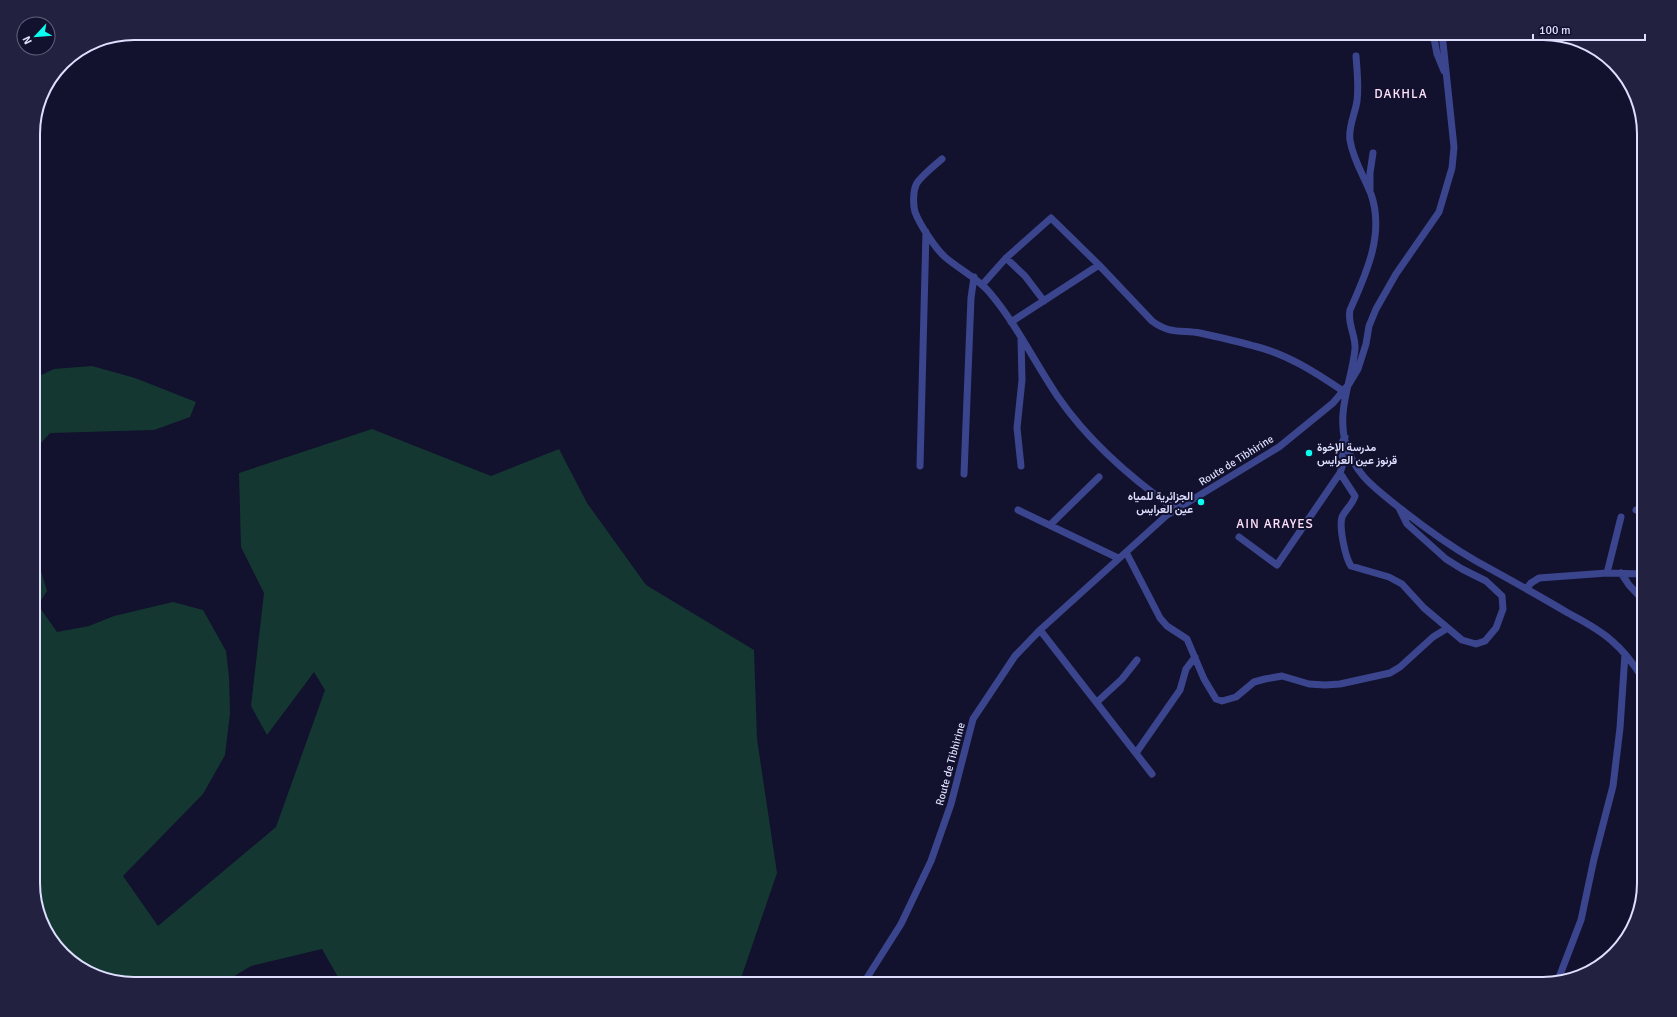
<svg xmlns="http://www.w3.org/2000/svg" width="1677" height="1017" viewBox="0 0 1677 1017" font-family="Signika,Vazirmatn,sans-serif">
  <rect width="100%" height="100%" fill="#12112e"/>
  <path fill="#143831" d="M92,366L135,378L196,402L190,417L154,430L50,433L33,452V379L54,369Z
    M372,429L491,476L559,449L587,503L646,585L754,650L757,739L777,873L739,984H342L322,949L251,966L221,984H134L83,970L47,934L33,890V533L34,548L47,591L38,605L57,632L89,626L114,616L173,602L203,610L226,651L229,677L230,713L225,755L203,794L123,876L158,926L276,827L325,690L314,672L267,735L251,706L264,593L241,547L239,473Z"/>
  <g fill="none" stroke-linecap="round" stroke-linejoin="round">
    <path stroke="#3b458d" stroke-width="7" d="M1433,33L1437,54L1444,71
      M1356,56C1357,71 1359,86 1357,101C1355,114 1348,127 1350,140C1353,160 1364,176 1371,194C1385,234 1366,274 1350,310C1347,324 1356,335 1355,349C1352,380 1337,409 1345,441C1355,476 1375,488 1401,509C1425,528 1450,546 1476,561C1507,578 1538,595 1568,613C1583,621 1599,629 1612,641C1625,652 1635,666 1644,680
      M942,159C936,164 918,179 916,185C913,192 913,205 915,212C920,225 935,248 945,257C960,270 978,278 990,293C1017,325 1035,363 1058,397C1089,442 1132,479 1176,510
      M1370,190V173L1373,153
      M1006,258L1025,276L1044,301
      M982,285L1006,258L1051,218L1099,265L1152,321C1169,334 1181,330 1200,333C1218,337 1236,341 1254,346C1287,354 1315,372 1343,391
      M1011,322L1099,265
      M920,466L926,232
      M1021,466L1017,428L1022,380L1021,339
      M1340,473L1355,496C1353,504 1345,510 1342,517C1339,527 1345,557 1351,566L1389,577L1402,584L1424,608L1462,640L1476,644L1485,641L1496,628L1503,609L1502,596L1486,581L1462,569L1446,559L1407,524L1399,508
      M964,474L971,298L974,277
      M1018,510L1118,558
      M1636,510L1644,513
      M1050,525L1099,477
      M1239,537L1277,565L1340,473L1343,464L1341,444L1345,437
      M1126,552L1160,618L1167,626L1187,639L1204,679L1216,699L1222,701L1236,697L1254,682L1265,679L1282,676L1309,684L1325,685L1340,684L1390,673L1400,667L1433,637L1446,629
      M1607,573L1621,517
      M1621,573L1629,585L1644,601
      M1527,588L1531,583L1539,578L1607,573L1644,574
      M1040,630L1152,774
      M1097,702L1122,679L1137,660
      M1136,753L1180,690L1186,669L1195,657
      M1558,980L1581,920L1594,859L1613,786L1620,728L1625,654
      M863,984L901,924L931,861L951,804L973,719L1015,656L1040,630L1167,515L1279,447L1333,403L1349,384L1358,369L1366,344L1369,326L1376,309L1396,274L1439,212L1452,168L1454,147L1442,33"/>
  </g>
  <g fill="#0afff1" stroke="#12112e" stroke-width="1.5">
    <circle cx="1309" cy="453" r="4"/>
    <circle cx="1201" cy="502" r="4"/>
  </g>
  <g text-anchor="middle" stroke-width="4" stroke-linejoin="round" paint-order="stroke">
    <g font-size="11" font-weight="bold" fill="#dedfff" stroke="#12112e" text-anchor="start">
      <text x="1317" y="451">مدرسة الإخوة<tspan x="1317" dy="13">قرنوز عين العرايس</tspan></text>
      <text x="1193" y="500" text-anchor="end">الجزائرية للمياه<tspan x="1193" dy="13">عين العرايس</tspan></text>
    </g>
    <g font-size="11" fill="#dedfff" stroke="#12112e">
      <text transform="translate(1236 460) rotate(-32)" y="4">Route de Tibhirine</text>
      <text transform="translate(950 764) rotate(-75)" y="4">Route de Tibhirine</text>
    </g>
    <g font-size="13" letter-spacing="1" fill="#ffe0f9" stroke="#12112e">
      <text x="1401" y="98">DAKHLA</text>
      <text x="1275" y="528">AIN ARAYES</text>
    </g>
  </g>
  <path d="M0 0H1677V1017H0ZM134 40H1543A94 94 0 0 1 1637 134V883A94 94 0 0 1 1543 977H134A94 94 0 0 1 40 883V134A94 94 0 0 1 134 40Z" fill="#22213f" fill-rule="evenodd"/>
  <path fill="none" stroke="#dedfff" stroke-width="2" d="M134 40H1543A94 94 0 0 1 1637 134V883A94 94 0 0 1 1543 977H134A94 94 0 0 1 40 883V134A94 94 0 0 1 134 40Z"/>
  <g transform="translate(36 36) rotate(244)"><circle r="19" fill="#12112e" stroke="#646382"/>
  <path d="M0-3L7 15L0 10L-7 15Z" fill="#0afff1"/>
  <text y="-6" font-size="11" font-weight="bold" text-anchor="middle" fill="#dedfff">N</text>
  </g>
  <path d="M1533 34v6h112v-6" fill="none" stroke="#dedfff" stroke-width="2"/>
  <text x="1539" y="34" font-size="12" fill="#dedfff" stroke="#12112e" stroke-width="3" paint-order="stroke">100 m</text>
</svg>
